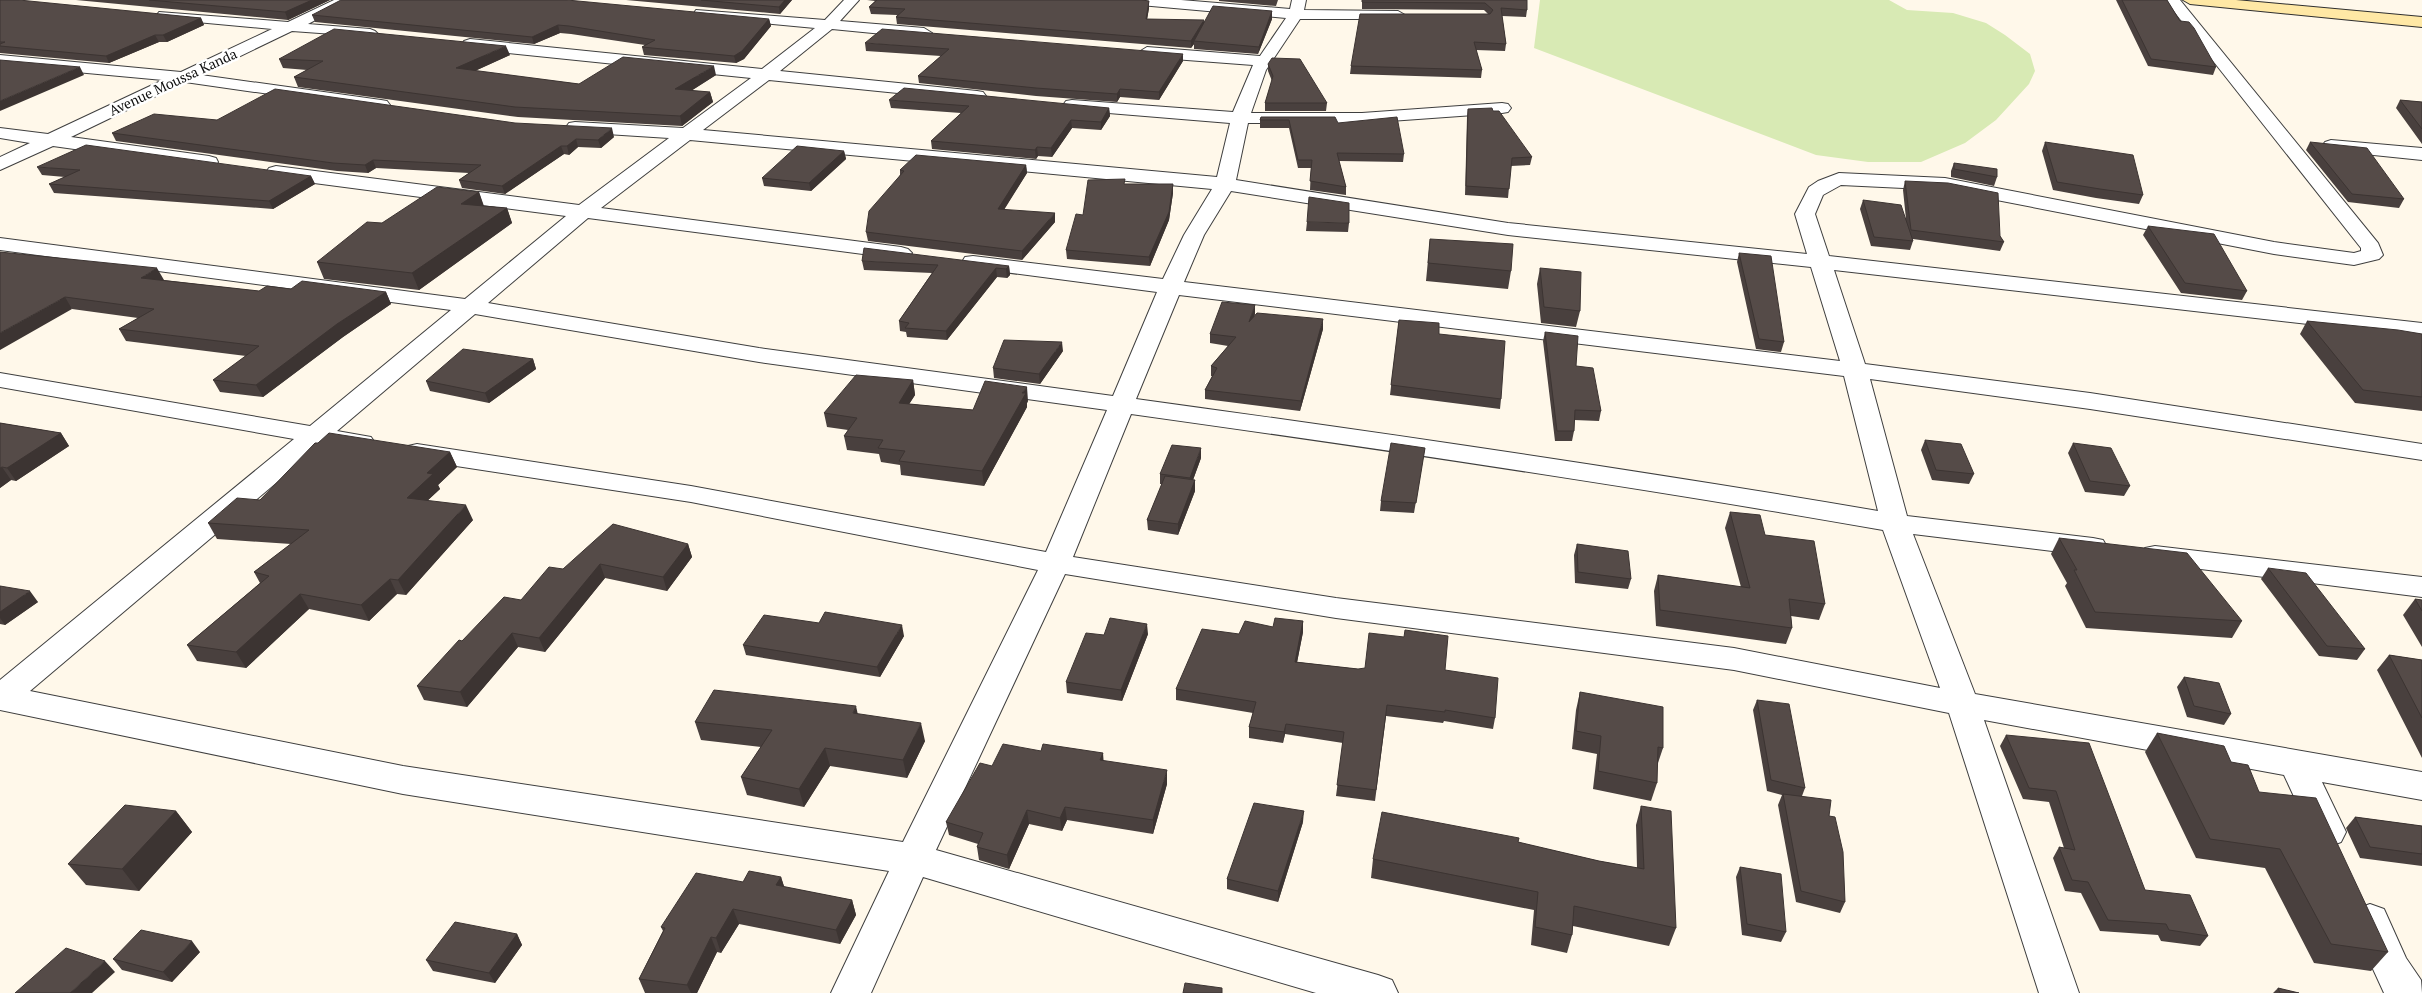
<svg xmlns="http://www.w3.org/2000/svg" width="2422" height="993" viewBox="0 0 2422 993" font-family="'PT Serif',serif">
  <rect width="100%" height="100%" fill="#fff8ea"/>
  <path fill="#d8eab4" d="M1540,0H1889L1907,10L1953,13L1986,23L2005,35L2030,54L2035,71L2029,84L1996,120L1965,143L1921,162H1868L1816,155L1534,48Z"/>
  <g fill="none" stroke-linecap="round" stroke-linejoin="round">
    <defs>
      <path id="street" d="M334,0H353L308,24L370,29L375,31L378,34L375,37L292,31L201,75L381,100L387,101L390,105L387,109L381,110L185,82L71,137L209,156L216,158L218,162L216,166L209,168L53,146L0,170V157L30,143L0,138V128L48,134L163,80L0,65V55L181,72L272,29L164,19L159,18L157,15L159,12L288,22Z
        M844,0H859L840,21L924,28L932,33L924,38L832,29L780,71L977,91L983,92L986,96L983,100L977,101L769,80L703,130L1217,177L1230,123L1072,110L1066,109L1063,105L1066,101L1072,100L1233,112L1253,65L1147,57L1139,52L1147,47L1260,56L1286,18L1129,4L1122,0H1181L1290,9L1292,0H1306L1304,10L1398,11L1405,15L1398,19H1300L1266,70L1251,113H1362L1502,103L1508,104L1511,108L1508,112L1502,113L1362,123H1248L1236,180L1508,223L1807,254L1795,214L1809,187L1818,181L1839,173L1945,178L2274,242L2354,253L2361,251V248L2165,0H2180L2378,243L2383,255L2379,259L2354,265L2274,254L1945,190L1841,185L1823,195L1815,214L1829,256L2422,323V337L1834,270L1865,364L2090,393L2422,444V460L2090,409L1870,379L1907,516L2093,538L2103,540L2107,547L2103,554L2093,556L1913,534L1975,694L2422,772V800L2322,782L2346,832L2341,842L2328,847L2315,842L2284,775L1984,720L2079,993H2039L1949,713L1734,670L1336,618L1065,574L936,850L1378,975L1392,980L1398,993H1316L923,877L871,993H831L889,871L403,794L0,710V680L294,439L0,387V373L310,426L451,310L0,250V238L465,299L566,216L276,178L269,176L266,172L269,168L276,166L579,205L669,138L575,132L569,131L566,127L569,123L575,122L683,128L751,78L470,49L462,44L464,41L470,39L762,69L815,28L701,17L694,13L696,10L825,20ZM690,140L1212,189L1184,235L1163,279L973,256L965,257L962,262L965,267L973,268L1157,292L1113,396L759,348L488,303L588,218L901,259L908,257L912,253L908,249L901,247L601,208ZM1231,191L1508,235L1811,267L1840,361L1184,282L1204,235ZM1179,295L1844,376L1878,511C1632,469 1384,433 1136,399ZM475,314L759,362L1107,410L1046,552L691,486L417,444L408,446L404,452L408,458L417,460L691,502L1038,570L903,842L403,766L30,691L322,444L362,451L371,449L375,443L371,437L337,431ZM1131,414C1382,449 1633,486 1883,530L1940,688L1734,648L1336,598L1073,557Z
        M2331,140L2422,148V160L2325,150L2322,146L2325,142Z
        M2155,546L2422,577V597L2145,562L2140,555L2145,548Z
        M2370,904L2384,909L2406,958L2421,980L2422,993H2384L2351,921L2356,909Z"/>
      <path id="secondary" d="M2183,0H2236L2422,17V27L2190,4Z"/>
    </defs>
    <use href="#street" stroke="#3f3f3f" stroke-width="2"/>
    <use href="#secondary" stroke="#2e2e2e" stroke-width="2"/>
    <use href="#street" fill="#fff" fill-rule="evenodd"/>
    <use href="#secondary" fill="#ffe8a5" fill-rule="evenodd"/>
  </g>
  <path fill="#49403e" d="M0,0L201,18L204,25L167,42H159L109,63L0,53Z
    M76,0H330L288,20Z
    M626,0H792L780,14Z
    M867,0H1142L1149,1V8L1147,19L1204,22L1272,11V19L1258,54L1194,49V44L1191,48L897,24L896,17L897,15L871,14L869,7L875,1Z
    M1219,0H1278L1276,6L1219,1Z
    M1362,0H1527V10L1526,17L1502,16L1506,44L1505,51L1476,50L1482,70L1481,78L1350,74L1351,66L1488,14L1484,10L1362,9Z
    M2116,0H2167L2180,21L2216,67L2213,75L2148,66Z
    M312,15L769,19L771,26L744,59L736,63L644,55L642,47L645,45L571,34L560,33L534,44L315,22Z
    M865,43L1183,61L1159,100L1120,97L1117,102L1036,96L919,83L918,76L941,56L866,51Z
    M510,55L475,71L579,84L716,75L691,91L710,92L713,102L682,126L518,117L298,87L294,77L307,70L283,68L279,59Z
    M1268,64L1327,103L1326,111H1265V103L1272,81L1268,71Z
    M889,100L1109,108L1110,116L1101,130L1072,128L1052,157L1038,156L1036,159L932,149L931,141L961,113L891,108Z
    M2400,100L2422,102V144L2396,108Z
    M1468,109L1493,111L1532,157L1530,165L1511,166L1508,198L1465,195L1467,117Z
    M1261,117L1338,123L1404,154L1403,162L1339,161L1346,187V195L1310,190L1311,168H1298L1289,128H1260V120Z
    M217,120L614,137L601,148L578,147L569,155L564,154L505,194L462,188L459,180L469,173L376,168L368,173L337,171L116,141L112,133Z
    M2045,142L2143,195L2139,204L2096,198L2053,190L2042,151Z
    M2310,142L2404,199L2399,208L2348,202L2306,150Z
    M844,151L846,159L811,191L764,186L762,178Z
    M1954,163L1997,177L1994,186L1951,177V171Z
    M1026,165L1027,173L1004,209L1055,222L1022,260L868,241L866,232L900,175V170Z
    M37,167L311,176L315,184L273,209L54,193L49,184L65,177L42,175Z
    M1905,181L2000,236L2004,242L2000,251L1913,239V241L1910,250L1871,246L1860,209L1863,200L1906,219L1903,190Z
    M1125,184L1173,193L1169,220L1150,266L1067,259L1066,250L1083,215Z
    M479,192L484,206L507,208L512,223L419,290L324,279L317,262L382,223Z
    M1307,222L1349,223L1348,232L1306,231Z
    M2148,226L2247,291L2242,300L2181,293L2143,235Z
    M1430,239L1511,271L1508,289L1426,281Z
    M0,252L164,280H163L259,291L291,289L386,292L391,304L343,337L263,397L220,392L213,380L246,356L126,341L119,329L138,318L72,309Z
    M1739,253L1784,342L1781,352L1756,349L1737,262Z
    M862,261L1009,266L1010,275L1007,278L997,277L947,340L907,337L906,332L900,331L899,321L932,273L864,270Z
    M1540,268L1580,311L1576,327L1541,323L1537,284Z
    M1255,314L1254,316L1323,329L1300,411L1205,399V390L1212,376H1211V366L1228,346L1210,343V334Z
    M1399,320L1439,334L1501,399L1500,409L1390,395Z
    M2307,321L2422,334V411L2355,403L2300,334Z
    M1545,332L1576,366L1601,411L1599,421L1574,420V431L1572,441H1555L1543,341Z
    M1063,351L1040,384L994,378L993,368Z
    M533,359L536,369L489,403L430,391L426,381Z
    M913,380L915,395L909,404L973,410L1028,401L1027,403V407L984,486L901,475L900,465L881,462L879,454L847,450L844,436L848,430L827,427L824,413Z
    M0,423L61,433L69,446L16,481L11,480L0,488Z
    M1925,440L1974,474L1969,484L1932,480L1921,450Z
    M2073,443L2130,486L2124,496L2085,492L2068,453Z
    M1425,448L1414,513L1380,511L1381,501Z
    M450,452L457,467L438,485L440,489L427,501L473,520L406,595L397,594L369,621L309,609L246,668L197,661L187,645L260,583L254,572L291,544L217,539L208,523L260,500Z
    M1201,458L1193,480H1195V491L1178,535L1148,530L1147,520L1162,484H1160V474Z
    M1730,512L1765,535L1825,604L1819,620L1791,616L1792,628L1786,644L1656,626L1654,591L1658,575L1741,587L1725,528Z
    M2059,538L2242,621L2232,638L2086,628L2065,586L2067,583L2051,554Z
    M688,544L692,557L667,591L605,578L545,652L518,647L467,707L424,700L417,686L462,641L521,600L563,569Z
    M1577,544L1631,579L1628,589L1575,583L1574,555Z
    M2268,568L2365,649L2357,660L2319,656L2261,579Z
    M0,586L38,602L5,625L0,624Z
    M2415,599L2422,600V647L2403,615Z
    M1303,621V632L1297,662L1358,669L1445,670L1495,718L1493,729L1444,721L1443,723L1386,716L1375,801L1336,796L1343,743L1285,734L1283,743L1249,738V727L1253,713L1176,700V689L1239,634Z
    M819,623L904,636L880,677L746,655L743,645Z
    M1148,634L1122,701L1067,693L1066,682L1104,635Z
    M2389,655L2422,660V758L2377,670Z
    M2184,677L2231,714L2224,725L2187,717L2177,687Z
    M1580,692L1663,748L1657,766V783L1651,801L1593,789L1597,754L1572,749L1576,710Z
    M1757,700L1805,788L1802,796L1829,816L1845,902L1840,913L1796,902L1778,805L1782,795L1767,791L1753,710Z
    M858,714L925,741L907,778L830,766L804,807L747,795L741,777L761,747L701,740L695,722Z
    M2157,733L2231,762L2259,792L2388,952L2371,971L2314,963L2265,868L2196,858L2145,752Z
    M2006,735L2145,890L2208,936L2200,946L2161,941L2158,935L2100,931L2081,893L2065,891L2053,858L2059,847L2064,848L2049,802L2023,799L2000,746Z
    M1041,751L1103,753V761L1167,784L1153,834L1067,820L1062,831L1029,824L1009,869L979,860L977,847L978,844L949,835L946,822L992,766Z
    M1641,806L1676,928L1669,946L1573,926L1572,935L1567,953L1531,945L1534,910L1371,878L1373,859L1518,842L1599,861L1637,868L1636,825Z
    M176,811L192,832L139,891L86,885L68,864Z
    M2355,817L2422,826V866L2360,858L2346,828Z
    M1303,822L1278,902L1227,889V879Z
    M1740,867L1786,932L1781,942L1742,935L1736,877Z
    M781,877L784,887L852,900L856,915L840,944L739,924L721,953L717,952L697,993H645L639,979L663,931L661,927L743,882Z
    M517,934L522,945L495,983L433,971L426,960Z
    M200,952L172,982L122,970L113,959Z
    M2278,988L2299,993H2273Z"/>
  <path fill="#3c3432" d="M312,0H330L288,20L285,12Z
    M785,0H792L780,14L779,7Z
    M1149,1V8L1146,26V19Z
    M1272,11V19L1258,54L1259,47Z
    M201,18L204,25L167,42L163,35Z
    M769,19L771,26L744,59L736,63L734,56Z
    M1204,20V27L1194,41V44L1191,48V41Z
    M558,25L560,33L534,44L532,37Z
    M155,35L159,42L109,63L106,56Z
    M506,46L510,55L459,78L456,68Z
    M1183,54V61L1159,100V92Z
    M714,66L716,75L678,99L675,89Z
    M80,67L84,75L0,111V101Z
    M1120,89V97L1117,102V94Z
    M710,92L713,102L682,126L680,116Z
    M1109,108L1110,116L1101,130V122Z
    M1071,120L1072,128L1052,157L1051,148Z
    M612,128L614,137L601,148L598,140Z
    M576,139L578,147L569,155L567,146Z
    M561,146L564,154L505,194L502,186Z
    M1037,147L1038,156L1036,159L1035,150Z
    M844,151L846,159L811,191L809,183Z
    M373,160L376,168L368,173L365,165Z
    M1026,165L1027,173L999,218L998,209Z
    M311,176L315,184L273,209L269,201Z
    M1173,184V193L1169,220L1150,266L1149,257Z
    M479,192L484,208L461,204Z
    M507,208L512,223L419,290L412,273Z
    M1055,213V222L1022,260V251Z
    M1009,266L1010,275L1007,278L1006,269Z
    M157,268L164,280L148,289L141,278Z
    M996,268L997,277L947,340L946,331Z
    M386,292L391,304L343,337L263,397L256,385L337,324Z
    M65,297L72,309L0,350V333Z
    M1255,305V314L1249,331V322Z
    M1323,319V329L1300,411L1301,401Z
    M1062,342L1063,351L1040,384L1039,374Z
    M533,359L536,369L489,403L485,393Z
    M913,380L915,395L901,417L899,403Z
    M1027,387L1028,401L1027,403V407L984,486L982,471L1022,393Z
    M61,433L69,446L16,481L7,468Z
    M1201,448V458L1190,488V478Z
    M450,452L457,467L438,485L440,489L414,513L407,498L427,473Z
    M2,467L11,480L0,488V468Z
    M1195,480V491L1178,535V524Z
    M466,505L473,520L406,595L398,580Z
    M688,544L692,557L667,591L663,577Z
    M600,564L605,578L545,652L539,638Z
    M390,579L397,594L369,621L361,605Z
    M30,591L38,602L5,625L0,618V612Z
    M300,594L309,609L246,668L236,652Z
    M1303,621V632L1295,673V662Z
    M1147,624L1148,634L1122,701L1121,690Z
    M902,625L904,636L880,677L877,667Z
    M512,633L518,647L467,707L460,692Z
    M856,706L860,724L853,713Z
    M921,723L925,741L907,778L903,760Z
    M1286,724L1285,734L1283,743L1284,732Z
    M825,748L830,766L804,807L799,789Z
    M1103,753L1104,766L1100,760Z
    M1167,770V784L1153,834V820Z
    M1065,807L1067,820L1062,831L1060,818Z
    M1027,810L1029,824L1009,869L1007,855Z
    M176,811L192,832L139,891L122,869Z
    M1304,811L1303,822L1278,902V891Z
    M781,877L786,892L776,885Z
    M852,900L856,915L840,944L836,930Z
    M733,909L739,924L721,953L716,938Z
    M517,934L522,945L495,983L489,973Z
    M711,937L717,952L697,993H691L687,985Z
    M192,941L200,952L172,982L163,972Z
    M105,961L115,972L92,993H70Z"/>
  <path fill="#554b48" stroke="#3c3432" d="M0,0H19L201,18L163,35H155L106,56L0,46V44L5,42H0Z
    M149,0H312L285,12Z
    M341,0H567L769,19L742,51L734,56L642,47L655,40L569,26L558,25L532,37L312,15Z
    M701,0H785L779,7Z
    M877,0H1142L1149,1L1146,19L1204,20L1191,41L896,17L905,9L869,7Z
    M1362,0H1527V10L1501,8L1506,44L1474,42L1482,70L1351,66L1360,14H1490L1493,10L1485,3L1362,2Z
    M2122,0H2167L2180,21L2189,22L2194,28L2216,67L2151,59Z
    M1213,6L1272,11L1259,47L1194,41Z
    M334,29L506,46L456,68L579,84L623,57L714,66L675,89L710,92L680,116L515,107L294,77L323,61L279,59Z
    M882,29L1183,54L1159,92L1120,89L1117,94L1036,88L918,76L949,49L865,43Z
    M1272,58L1300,59L1327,103H1265L1273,76L1268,64Z
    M0,60L80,67L0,101Z
    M904,88L1109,108L1101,122L1071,120L1051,148L1037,147L1035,150L931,141L969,106L889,100Z
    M275,89L515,123L612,128L598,140L576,139L567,146H561L502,186L459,180L481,165L373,160L365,165L333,163L112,133L154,114L217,120Z
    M2400,100L2422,102V129Z
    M1492,108L1493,111H1499L1532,157L1512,158L1509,189L1466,186L1468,109Z
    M1261,117H1335L1338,123L1397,117L1404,154L1337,153L1346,187L1310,181L1312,160H1298L1289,120H1260Z
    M2045,142L2133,155L2143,195L2100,189L2057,182Z
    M2310,142L2367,148L2404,199L2352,194Z
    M86,145L311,176L269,201L49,184L80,170L37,167Z
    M797,146L844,151L809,183L762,178Z
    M916,155L1026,165L998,209L1055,213L1022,251L866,232L869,211L904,171L900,170Z
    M1954,163L1997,169V177L1954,169Z
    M1125,179L1124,184H1173L1169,212L1149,257L1066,250L1076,214L1083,215L1088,180Z
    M1905,181L1948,183L1998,193L2000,236L2004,242L1911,230Z
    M437,187L479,192L461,204L507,208L412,273L317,262L367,222L382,223Z
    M1309,197L1349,203V223L1307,222Z
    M1863,200L1901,205L1913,241L1874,237Z
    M2148,226L2214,234L2247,291L2185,283Z
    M1430,239L1513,244L1511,271L1428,263Z
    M864,248L1009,266L1006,269L996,268L946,331L905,328L909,323L899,321L938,265L862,261Z
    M0,252L157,268L141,278L259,291L267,286L291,289L302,281L386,292L337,324L256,385L213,380L259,346L119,329L154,309L65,297L0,333Z
    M1739,253L1771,256L1784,342L1759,339Z
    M1540,268L1581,272L1580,311L1544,307Z
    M1222,302L1255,305L1249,322L1257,313L1323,319L1301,401L1205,390L1217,368L1211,366L1236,337L1210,334Z
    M1399,320L1439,323V334L1505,341L1501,399L1391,385Z
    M2307,321L2398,330L2422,334V397L2363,390Z
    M1545,332L1578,336L1576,366L1593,368L1601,411L1575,410L1574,431H1557Z
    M1004,340L1062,342L1039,374L993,368Z
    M463,349L533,359L485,393L426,381Z
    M856,375L913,380L899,403L973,410L985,381L1027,387L1022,393H1026L982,471L899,461L905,451L878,448L883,440L844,436L857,418L824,413Z
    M0,423L61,433L7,468L2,467L0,468Z
    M329,433L450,452L427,473L433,474L407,498L466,505L398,580L390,579L361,605L300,594L236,652L187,645L269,576L254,572L309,530L208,523L237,498L260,500L315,443H318Z
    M1925,440L1961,444L1974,474L1936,470Z
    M1391,443L1425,448L1416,503L1381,501Z
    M2073,443L2111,448L2130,486L2090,481Z
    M1172,445L1201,448L1190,478L1160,474Z
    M1165,476L1195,480L1178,524L1147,520Z
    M1730,512L1760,515L1765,535L1814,541L1825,604L1789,599L1792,628L1660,610L1658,575L1750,588Z
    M613,524L688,544L663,577L600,564L539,638L512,633L460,692L417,686L459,640L462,641L504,597L521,600L549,567L563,569Z
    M2059,538L2187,553L2242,621L2095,612L2074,570H2077Z
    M1577,544L1628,551L1631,579L1578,572Z
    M2268,568L2306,573L2365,649L2327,646Z
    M0,586L30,591L0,612Z
    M2415,599L2422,600V611Z
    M825,612L902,625L877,667L743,645L764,615L819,623Z
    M1110,618L1147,624L1121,690L1066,682L1086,633L1104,635Z
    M1275,618L1303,621L1295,662L1358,669L1365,668L1369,633L1404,637L1405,630L1448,636L1445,670L1498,678L1495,718L1445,710V712L1387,705L1376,790L1337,785L1344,732L1286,724L1284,732L1249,727L1256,702L1176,689L1202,629L1239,634L1245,621L1273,627Z
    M2389,655L2422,660V718Z
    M2184,677L2219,683L2231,714L2194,706Z
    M714,690L856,706L853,713L921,723L903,760L825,748L799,789L741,777L772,730L695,722Z
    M1580,692L1663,707V748L1658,747L1657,783L1598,771L1601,736L1576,731Z
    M1757,700L1789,704L1805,788L1771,780Z
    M2157,733L2224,746L2231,762L2248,765L2259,792L2316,798L2388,952L2331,944L2280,849L2210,839Z
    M2006,735L2089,743L2145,890L2190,895L2208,936L2169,930L2166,924L2108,920L2088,882L2072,880L2059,847L2075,850L2056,791L2029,788Z
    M1003,744L1041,751L1043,744L1103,753L1100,760L1167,770L1153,820L1065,807L1060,818L1027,810L1007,855L977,847L983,833L946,822L980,763L992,766Z
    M1783,794L1831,800L1829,816L1835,817L1843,852L1845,902L1801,891Z
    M1254,803L1304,811L1278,891L1227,879Z
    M125,805L176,811L122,869L68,864Z
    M1641,806L1671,811L1676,928L1574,906L1572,935L1535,927L1538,892L1373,859L1382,812L1519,838L1518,842L1599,861L1644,869Z
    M2355,817L2422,826V854L2370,847Z
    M1740,867L1781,874L1786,932L1747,924Z
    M749,871L781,877L776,885L852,900L836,930L733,909L716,938L711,937L687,985L639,979L665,928L661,927L696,873L743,882Z
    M455,922L517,934L489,973L426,960Z
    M141,930L192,941L163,972L113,959Z
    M66,948L105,961L70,993H15Z
    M1185,983L1222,988V993H1183Z
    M2278,988L2299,993H2280Z"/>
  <g text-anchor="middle" stroke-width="5" stroke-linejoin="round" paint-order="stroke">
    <g font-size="14" fill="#0c0c0c" stroke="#fff">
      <text transform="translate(173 82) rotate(-25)" y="5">Avenue Moussa Kanda</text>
    </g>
  </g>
</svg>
